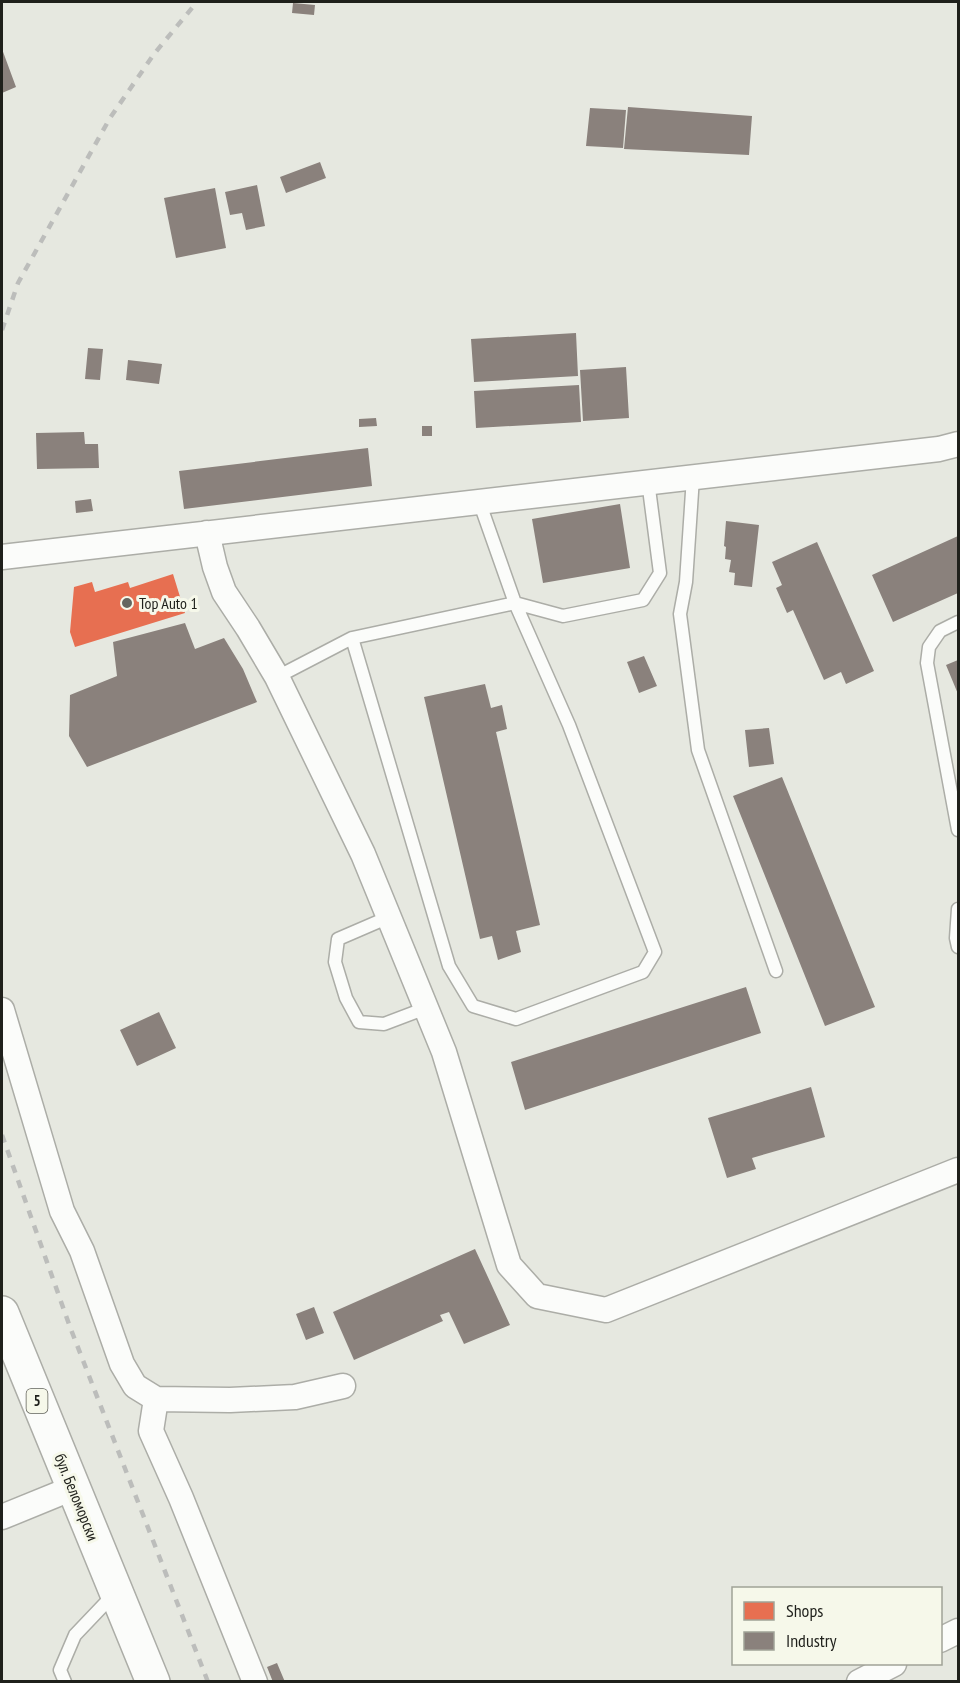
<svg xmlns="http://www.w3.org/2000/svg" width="960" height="1683" viewBox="0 0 960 1683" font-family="'PT Sans Narrow',sans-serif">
  <rect width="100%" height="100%" fill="#e6e8e0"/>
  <path fill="#e76f51" d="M173,574L185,613L75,647L70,632L74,587L92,582L95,592L128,582L130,588Z"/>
  <path fill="#8a817c" d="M293,3L315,5L314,15L292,13Z
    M2,49L16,87L2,93Z
    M628,107L752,116L749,155L624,149Z
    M590,108L626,110L623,148L586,146Z
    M320,162L326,178L286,193L280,177Z
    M257,185L265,226L246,230L242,213L230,215L225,192Z
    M215,188L226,248L176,258L164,198Z
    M576,333L578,376L474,382L471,339Z
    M88,348L103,349L100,380L85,379Z
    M128,360L162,364L159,384L126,380Z
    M626,367L629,418L583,421L580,370Z
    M579,385L581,422L476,428L474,391Z
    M376,418L377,426L359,427V419Z
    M422,426H432V436H422Z
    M84,432L85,444H98L99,468L37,469L36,433Z
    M368,448L372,486L184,509L179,471Z
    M91,499L93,511L76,513L75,501Z
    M620,504L630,568L543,583L532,519Z
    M726,521L759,525L752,587L734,585L735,573L729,572L731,560L725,559L726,547L724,546Z
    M958,536V593L893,622L872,575Z
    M817,542L874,671L846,684L841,672L824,680L793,610L787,613L776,588L782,585L772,562Z
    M185,623L195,649L224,638L243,669L257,702L87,767L69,736L70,695L117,676L113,642Z
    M644,656L657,686L639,693L627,662Z
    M958,660V694L946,665Z
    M485,684L491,708L502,705L507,729L496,732L540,925L516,931L521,952L498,960L492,936L480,939L424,697Z
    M769,728L774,764L749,767L745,730Z
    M782,777L875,1007L825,1026L733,796Z
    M746,987L761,1033L525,1110L511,1062Z
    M159,1012L176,1048L137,1066L120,1030Z
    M811,1087L825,1137L752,1158L756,1169L727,1178L708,1118Z
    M475,1249L510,1325L464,1344L449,1312L440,1315L443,1321L354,1360L333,1312Z
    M314,1307L324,1333L306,1340L296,1314Z
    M277,1663L285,1682H273L267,1667Z"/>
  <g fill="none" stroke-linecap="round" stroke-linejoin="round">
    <defs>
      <path id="service" d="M693,477L686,582L680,614L698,750L776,971
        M958,622L940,631L929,647L927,663L958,830
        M352,638L449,966L473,1006L516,1019L643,972L655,952L569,725L515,603L479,501
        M277,677L352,638L515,603L563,616L643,600L660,573L648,481
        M958,909L956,938L958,947
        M389,917L338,939L335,962L346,998L359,1022L384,1024L426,1008
        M65,1682L60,1670L75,1635L115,1593"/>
      <path id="minor" d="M207,533L215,567L224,592L248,628L277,677L363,854L444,1052L509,1265L537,1296L606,1310L958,1170
        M2,557L939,449L958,444
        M2,1010L62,1211L82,1251L122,1364L135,1386L156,1399L151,1431L181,1498L255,1682
        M156,1399L230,1400L295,1397L343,1386
        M2,1517L73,1488
        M940,1640L958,1631
        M859,1682L894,1664"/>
      <path id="primary" d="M2,1313L153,1682"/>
    </defs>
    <use href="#service" stroke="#acada7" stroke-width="15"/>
    <use href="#minor" stroke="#acada7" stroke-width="27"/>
    <use href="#primary" stroke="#acada7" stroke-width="36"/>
    <use href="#service" stroke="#fbfcfa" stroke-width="12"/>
    <use href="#minor" stroke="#fbfcfa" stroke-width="24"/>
    <use href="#primary" stroke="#fbfcfa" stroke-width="33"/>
    <path stroke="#bcbdbb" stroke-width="4.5" stroke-dasharray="8 8" stroke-linecap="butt" d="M2,330L18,283L110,118L154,54L197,2
      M2,1135L70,1327L208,1682"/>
  </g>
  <circle fill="#656660" stroke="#f6f8ea" stroke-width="2" cx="127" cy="603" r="6"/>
  <g text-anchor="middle" stroke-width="6" stroke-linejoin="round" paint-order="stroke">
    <rect fill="#f6f8ea" stroke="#606159" stroke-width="1.5" x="26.5" y="1389" width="21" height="24" rx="4.5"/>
    <g font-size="15" font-weight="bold" fill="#1f201b">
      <text x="37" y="1406">5</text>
    </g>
    <g font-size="16" fill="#1f201b" stroke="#f6f8ea" text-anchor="start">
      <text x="139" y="609">Top Auto 1</text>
    </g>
    <g font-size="16" fill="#1f201b" stroke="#f6f8ea">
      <text transform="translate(77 1497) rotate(68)" y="6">бул. Беломорски</text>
    </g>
  </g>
  <rect width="960" height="1683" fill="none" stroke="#1f201b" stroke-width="6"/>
  <rect x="732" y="1587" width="210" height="78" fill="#f6f8ea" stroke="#a0a297" stroke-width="1.5"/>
  <rect x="744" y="1602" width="30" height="18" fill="#e76f51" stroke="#a0a297" stroke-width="1.5"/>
  <text x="786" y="1617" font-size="18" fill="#1f201b">Shops</text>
  <rect x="744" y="1632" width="30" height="18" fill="#8a817c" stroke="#a0a297" stroke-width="1.5"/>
  <text x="786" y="1647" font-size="18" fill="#1f201b">Industry</text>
</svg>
